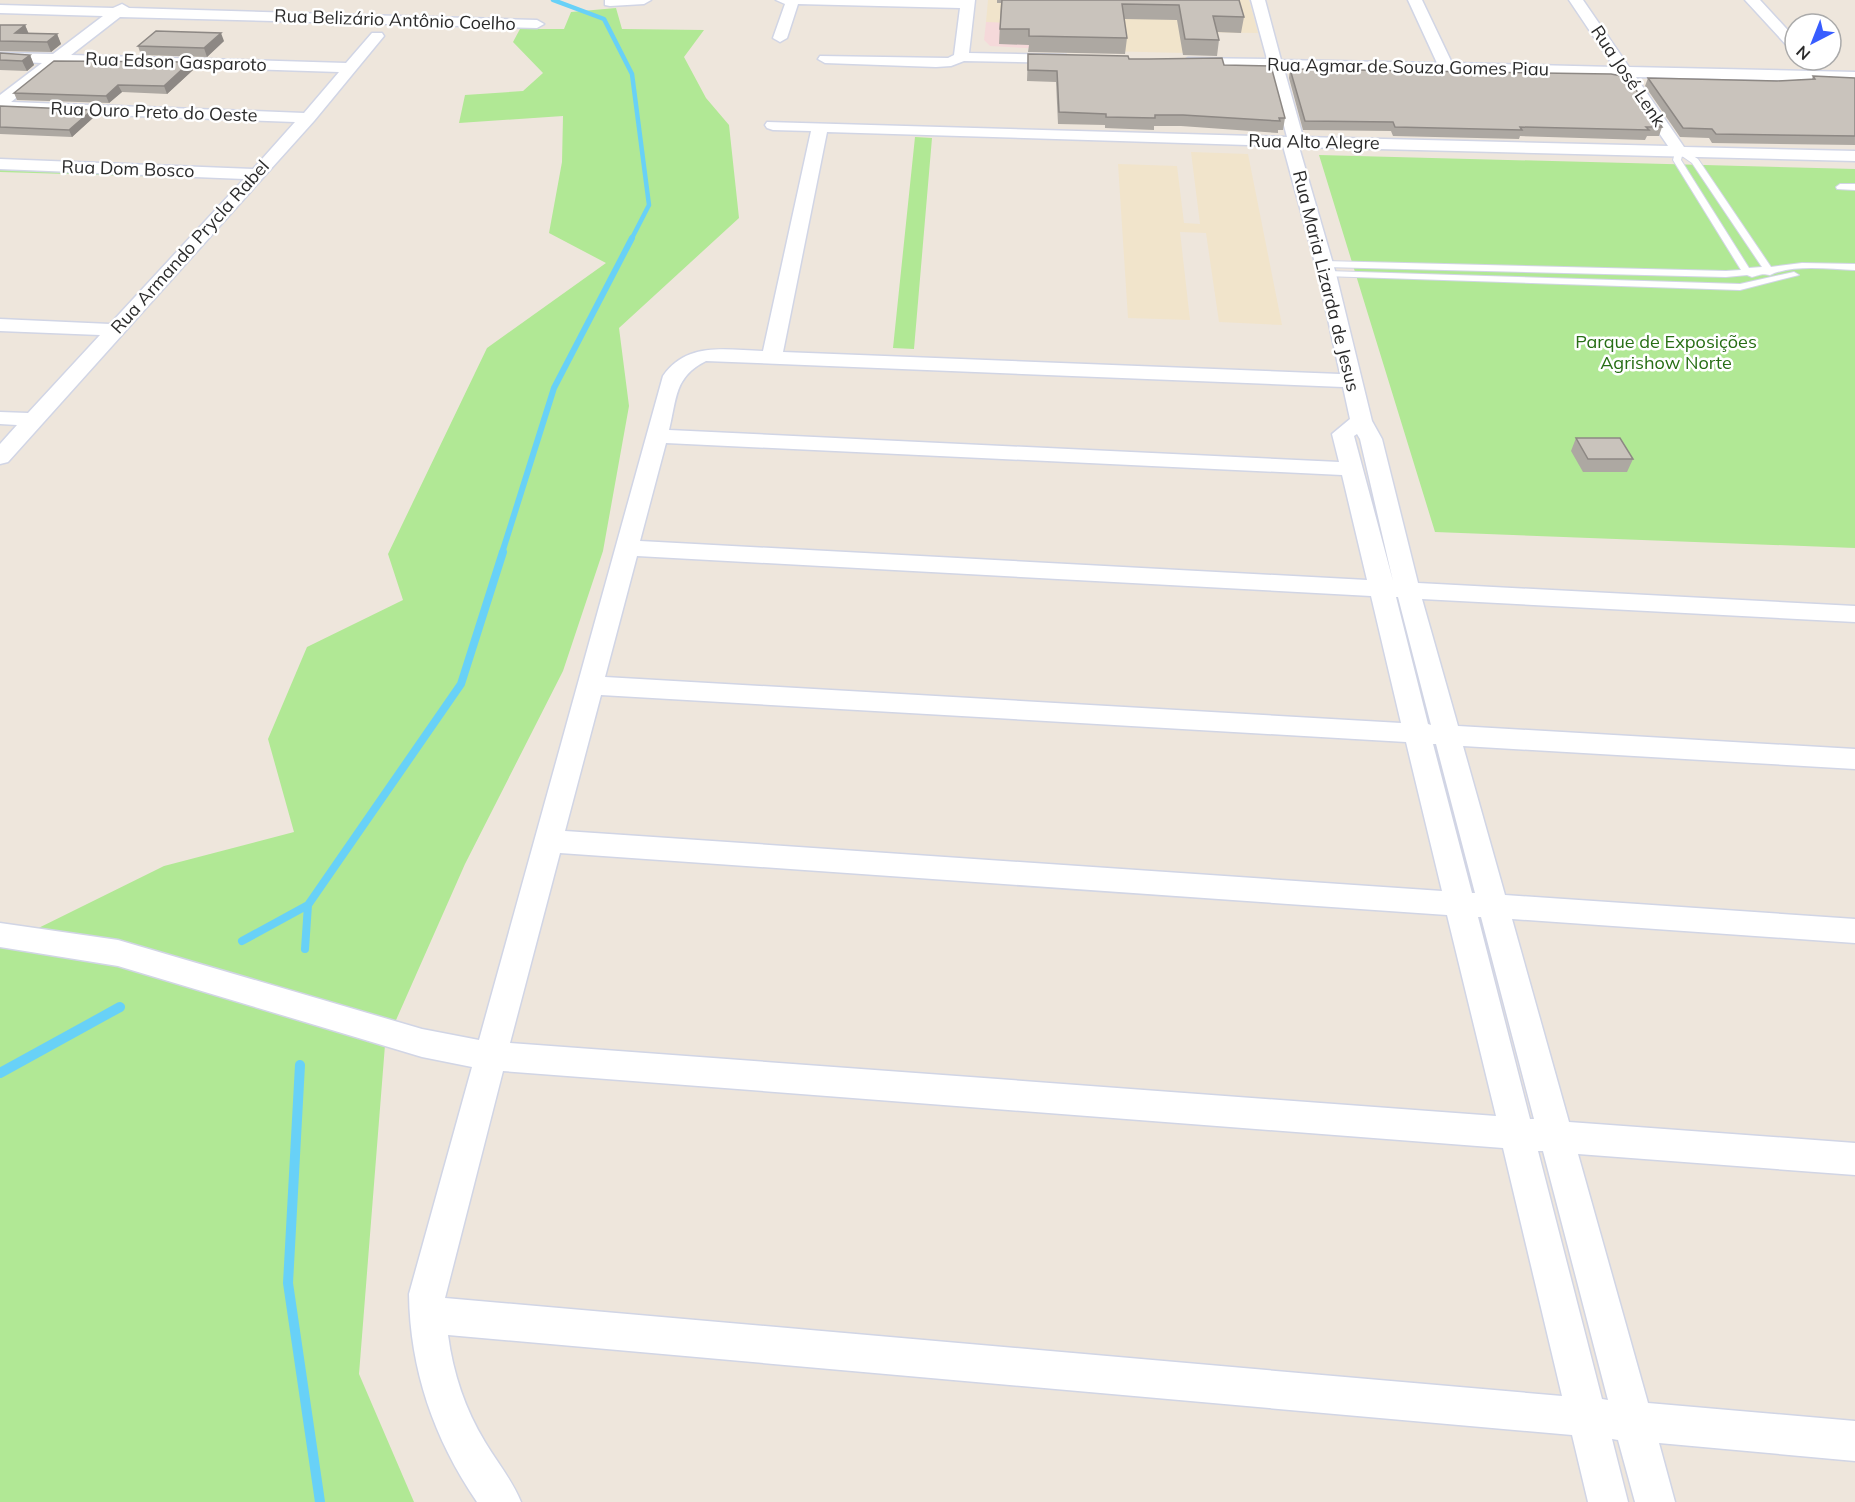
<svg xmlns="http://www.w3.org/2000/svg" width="1855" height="1502" viewBox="0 0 1855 1502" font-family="Mulish,sans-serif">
  <rect width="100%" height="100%" fill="#eee6dc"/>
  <path fill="#f1e4cb" d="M988,0H1249L1258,33L1182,32L1186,53L1060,50L986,22Z
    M1191,152L1248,154L1282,325L1219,322L1206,233L1180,232L1190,320L1128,318L1118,164L1177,166L1184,223L1200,224Z"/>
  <path fill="#f5d9da" d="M986,22L1060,25V50L990,46L984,40Z"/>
  <path fill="#b1e895" d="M616,8L622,29L704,30L684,57L706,98L729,125L739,218L619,328L629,406L603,551L563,671L465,864L385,1045L359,1374L414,1502H0V947L164,866L294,832L268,739L307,647L403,600L388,554L487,348L606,263L549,233L562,162L563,116L459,123L465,95L523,91L543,73L513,42L520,29H564L571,12Z
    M915,137L932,138L914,349L893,348Z
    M1319,155L1855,169V548L1435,532Z
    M0,168L235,177L236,179L0,172Z"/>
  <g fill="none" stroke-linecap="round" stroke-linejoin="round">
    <path stroke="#68d1f7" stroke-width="4.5" d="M553,0L604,19L632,74L649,205L631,240"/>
    <path stroke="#68d1f7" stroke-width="6" d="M502,553L554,388L632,238"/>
    <path stroke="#68d1f7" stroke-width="8" d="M242,941L308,905L461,684L503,552
      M305,949L308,905"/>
    <path stroke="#68d1f7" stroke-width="10" d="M300,1065L288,1283L320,1502
      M0,1073L120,1007"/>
    <defs>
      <path id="lane" d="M1676,149H1682L1698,159L1771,267L1802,263L1855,264V270C1829,269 1793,264 1770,275C1761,273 1760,275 1752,277L1747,275L1726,277L1324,267L1319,264L1324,261L1726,271L1741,270L1673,160ZM1682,156L1692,163L1762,267L1749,268L1681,160Z
        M1840,184H1855V190L1837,189L1836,187Z
        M1327,271L1740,284L1794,272L1799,275L1740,290L1324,276V272Z"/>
      <path id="street" d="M605,0H651L644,4L610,6L605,5Z
        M776,0H975L969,53L1066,55L1073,59L1066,63L964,61L951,66L936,67L825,63L818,59L820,56L948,58L954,55L960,8L798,4L787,38L780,42L773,38L785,4Z
        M1251,0H1265L1281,60L1437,63L1408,0H1422L1452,63L1614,67L1569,0H1583L1629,67L1855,72V82L1636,77L1684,147L1855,151V161L1299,147L1336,274L1372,421L1382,439L1418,583L1855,606V622L1422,599L1458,726L1855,749V769L1463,746L1505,895L1855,919V943L1512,919L1569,1122L1855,1143V1175L1578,1154L1648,1403L1855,1421V1461L1659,1443L1675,1502H1635L1618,1440L1612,1439L1628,1502H1588L1572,1435L448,1335C453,1373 465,1409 485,1442C497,1462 512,1480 521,1502H477C434,1439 410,1370 409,1294L472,1067L422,1057L118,966L0,947V923L118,940L422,1029L479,1040L663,376C687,341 727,350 763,351L811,131L773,130L767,128L765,125L767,122L1287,137L1269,68L1188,66L1181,62L1188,58L1267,59ZM1284,69L1620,76L1668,146L1303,137ZM827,132L1283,146L1318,274L1340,374L783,352ZM706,361L1343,387L1350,419L1332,434L1339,462L669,430C677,398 674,377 706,361ZM1357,434L1360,439L1393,581L1354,436ZM666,443L1342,475L1367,580L640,541ZM637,556L1371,596L1401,723L605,677ZM1396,597H1398L1431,725L1428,724ZM601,695L1406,742L1442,891L565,831ZM1433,744H1436L1475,893H1472ZM560,853L1447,915L1496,1116L510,1043ZM1478,917H1481L1534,1119H1530ZM503,1071L1503,1148L1562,1396L445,1298ZM1538,1151H1543L1608,1400L1602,1399Z
        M1745,0H1760L1795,38V50L1790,49Z
        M122,4L129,8L537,20L544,24L537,28L120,17L71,55L346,63L372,33H382L384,36L314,121L8,462L0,464V444L17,425L0,424V412L28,413L100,335L0,331V319L110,324L244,179L0,169V159L253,169L295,122L0,111V95L42,63L0,61V53L53,54L103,16L0,13V5L113,8ZM60,63L339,72L304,113L11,102Z"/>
    </defs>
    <use href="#lane" stroke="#d1d5e5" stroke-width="2"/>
    <use href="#street" stroke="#d1d5e5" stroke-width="3"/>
    <use href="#lane" fill="#fff" fill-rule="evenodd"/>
    <use href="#street" fill="#fff" fill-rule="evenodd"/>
  </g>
  <path fill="#ada8a2" d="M997,0H1239L1244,17L1241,33L1217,32L1219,40L1217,56L1183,55L1177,20L1124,19L1127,38L1125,54L1028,52L1029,45L999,44L1001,3H997Z
    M0,25H25L29,34H57L61,44L51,52L0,51Z
    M224,41L207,57L141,55L138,46Z
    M0,53L30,55L34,65L27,71L0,70Z
    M1028,54L1129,59L1224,65L1285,118L1283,130H1278V133L1181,126H1154V130L1105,128V125L1058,124L1056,82L1027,81Z
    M190,62L193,70L167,94L122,92L109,103L17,100L14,93Z
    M1290,69L1662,127L1659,136H1647L1645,140L1520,136L1519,139L1393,136L1391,131L1303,130L1289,78Z
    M1813,76L1855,78V145L1712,143L1709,138L1680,137L1645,86L1648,78L1777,81L1812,79Z
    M0,106L92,110L94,117L72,137L0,134Z
    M1576,438L1633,459L1627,472H1583L1571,451Z"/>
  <path fill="#8d8884" d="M25,25L29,35L15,33Z
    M221,33L224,41L207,57L204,48Z
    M57,34L61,44L51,52L47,42Z
    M30,55L34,65L27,71L22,61Z
    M190,62L193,70L167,94L164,86Z
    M118,85L122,92L109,103L106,96Z
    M92,110L94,117L72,137L69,130Z"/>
  <path fill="#c9c3bc" stroke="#8d8884" stroke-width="1.5" d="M1002,0H1239L1244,17L1213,16L1219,40L1185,39L1179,5L1122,4L1127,38L1029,36V29H1000Z
    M0,25H25L15,33L57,34L47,42L0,41Z
    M156,31L221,33L204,48L138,46Z
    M0,53L30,55L22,61L0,60Z
    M1028,54L1128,56L1129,59H1149L1222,58L1224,65L1271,66L1285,118H1279L1280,121L1183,115H1155V118L1106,117V114L1059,112L1057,71L1028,70Z
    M54,61L190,62L164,86L118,85L106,96L14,93Z
    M1290,69L1611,74L1627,77L1662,127H1646L1649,130L1520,127L1522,130L1395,127L1393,122L1305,121Z
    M1813,76L1855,78V136L1716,134L1712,129L1683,128L1648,78L1777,81L1815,79Z
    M0,106L92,110L69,130L0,127Z
    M1576,438H1620L1633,459H1588Z"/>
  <g text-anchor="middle" stroke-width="5" stroke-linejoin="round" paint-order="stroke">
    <g font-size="18" fill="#2b2b2b" stroke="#fff">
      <text transform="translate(395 20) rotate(2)" y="6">Rua Belizário Antônio Coelho</text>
      <text transform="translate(176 62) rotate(2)" y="6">Rua Edson Gasparoto</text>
      <text transform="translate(1408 67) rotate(1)" y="6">Rua Agmar de Souza Gomes Piau</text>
      <text transform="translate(1628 76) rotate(56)" y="6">Rua José Lenk</text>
      <text transform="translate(154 112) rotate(2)" y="6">Rua Ouro Preto do Oeste</text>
      <text transform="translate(1314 142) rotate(1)" y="6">Rua Alto Alegre</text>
      <text transform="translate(128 169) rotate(2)" y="6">Rua Dom Bosco</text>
      <text transform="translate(190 247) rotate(-48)" y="6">Rua Armando Prycla Rabel</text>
      <text transform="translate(1326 281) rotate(76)" y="6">Rua Maria Lizarda de Jesus</text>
    </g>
    <g font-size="18" fill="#276e15" stroke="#fff">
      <text x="1666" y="348">Parque de Exposições<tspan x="1666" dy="21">Agrishow Norte</tspan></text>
    </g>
  </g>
  <g transform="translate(1813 42) rotate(222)"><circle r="28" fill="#ffffff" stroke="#aaaaaa" stroke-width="1.5"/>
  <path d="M0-4.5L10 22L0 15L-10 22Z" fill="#385dff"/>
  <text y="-9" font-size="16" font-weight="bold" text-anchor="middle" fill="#2b2b2b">N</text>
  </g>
</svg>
